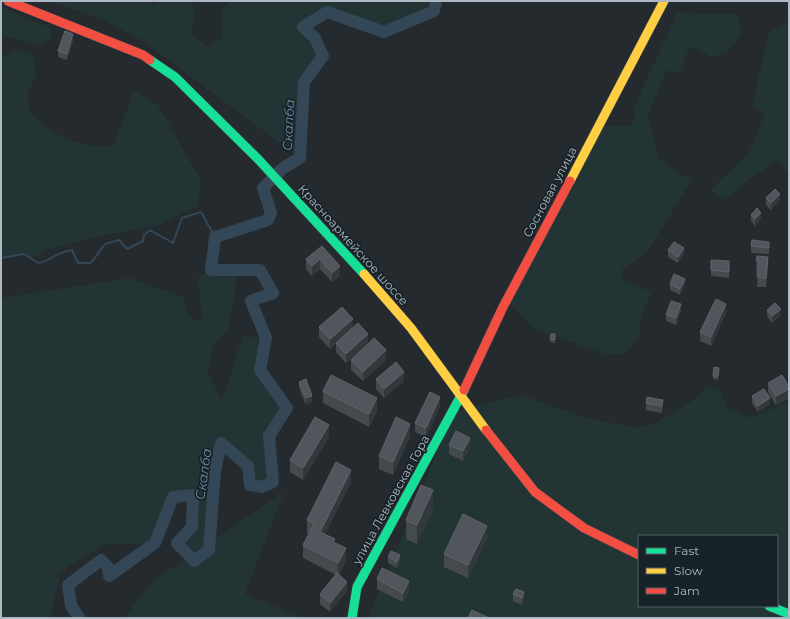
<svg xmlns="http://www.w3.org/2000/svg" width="790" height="619" viewBox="0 0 790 619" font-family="Montserrat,sans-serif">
  <rect width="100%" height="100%" fill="#252a2f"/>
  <path fill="#223534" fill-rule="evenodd" d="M49,1H146L153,5L161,1H188L195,7L192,35L207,46L222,37V7L232,1H433L384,32L327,12L303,27L315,38L323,56L304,82L300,158L141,40L101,19Z
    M1,7L51,28V39L36,46L1,34Z
    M678,12L738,15L741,35L727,52L712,57L690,46L679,72L667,70L648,115L658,158L691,181L646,254L623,268L621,279L652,292L641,314L640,335L625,354L608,355L533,329L509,302L602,125L630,126L636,116L632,111Z
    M785,23L789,24V176L780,162L777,160L751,178L723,200L710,190L750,151L765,113L752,107L769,33Z
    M14,50L34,54L36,76L27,95L30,113C61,139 72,147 113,146L134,91L158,105L201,181L198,206L157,226L91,238L47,250L31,258L24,254L1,258V81L3,76L1,57Z
    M211,270L236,275L235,294L228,329L213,345L208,373L222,401L243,336L266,338L260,370L287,408L269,436L273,482L262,487L250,485L248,466L221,443L215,471L210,542L284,492L245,594L302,618H125L151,582L189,557L177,543L192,527L193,495L173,497L155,543L103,545L61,571L50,618H1V298L130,278L183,297C187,310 188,320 202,322L198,277Z
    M708,386L720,390L728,408L751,418L789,402V618H368L454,412L521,395L586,418L637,428L657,422L692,401ZM639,536H777V606H639Z"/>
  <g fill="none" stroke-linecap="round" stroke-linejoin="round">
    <path stroke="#334757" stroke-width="2" d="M1,258L24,254L38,263C52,261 55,252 72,250L78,263H91L105,244L119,240L127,249L143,241L144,235L150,230L173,243L182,218L201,212L215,237"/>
    <path stroke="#334757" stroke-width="12" d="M79,618L71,605L68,585L101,560L108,567L109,576L155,543L173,497L193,495L192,527L177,543L194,561L209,550L215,471L221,443L248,466L250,485L262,487L273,482L269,436L287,408L260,370L266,338L251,301L273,293L260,270H211L215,237L268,220L271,213L263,188L283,168L300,158L304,82L323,56L315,38L303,27L327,12L384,32L434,11L436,1"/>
    <defs>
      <path id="fast" d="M150,60L175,77L258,159L364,274
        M769,606L789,614
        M352,618L357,587L464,390"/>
      <path id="slow" d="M570,181L664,1
        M364,274L411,328L486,430"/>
      <path id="jam" d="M8,1L143,55L150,60
        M464,390L503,307L570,181
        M486,430L535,492L584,528L639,555"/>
    </defs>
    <use href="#fast" stroke="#42464a" stroke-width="10"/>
    <use href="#slow" stroke="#42464a" stroke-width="10"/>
    <use href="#jam" stroke="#42464a" stroke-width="10"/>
    <use href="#fast" stroke="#16e098" stroke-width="9"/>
    <use href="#slow" stroke="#ffcf43" stroke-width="9"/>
    <use href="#jam" stroke="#f24e42" stroke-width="9"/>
  </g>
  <path fill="#454a4f" d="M73,41L67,60L58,57V51Z
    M766,198L780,200L771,210L766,205Z
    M751,215L761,219L755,226L751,221Z
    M322,246L340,276L332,282L320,269L312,276L306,269V259Z
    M751,246L769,248V254L751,253Z
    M668,250L684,254L678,263L668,257Z
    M757,256L768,266L766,287H757L758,271H756Z
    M729,268V278L711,276V270Z
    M670,284L685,285L680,295L670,290Z
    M681,310L676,325L666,321V315Z
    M767,310L781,315L772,323L767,316Z
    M726,313L711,346L700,341V332Z
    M319,327L353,328L368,343L346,363L336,352V343L330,349L319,337Z
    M551,334H555V343L550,342Z
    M351,360H386L363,381L351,370Z
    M714,367L719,368L718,380L713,379Z
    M788,372H789V380L788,379Z
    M376,379L404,381L384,398L376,389Z
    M299,382L312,402L306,405L299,388Z
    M768,383L789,387L776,406L768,392Z
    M323,391L377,411L369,427L323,403Z
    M752,396L770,404L758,412L752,403Z
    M646,403L663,406L662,413L646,410Z
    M440,406L426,437L415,432V423Z
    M410,436L393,475L379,469V456Z
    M329,437L303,480L290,472V460Z
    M449,445L470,448L463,461L449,454Z
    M351,482L325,534L335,543L346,561L339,575L347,591L330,612L320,604V594L336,575L303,558V545L309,534L307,533V520Z
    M433,509L417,544L406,539V520Z
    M487,539L468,578L444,567V554Z
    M388,557L400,562L397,568L388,563Z
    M377,579L409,591L403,602L377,589Z
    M513,594L524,599L522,605L513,601Z"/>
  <path fill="#33383d" d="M73,34V41L67,60V54Z
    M780,194V200L771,210V203Z
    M761,213V219L755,226V219Z
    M684,248V254L678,263V257Z
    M768,257V266L766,287V278Z
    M320,259V269L312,276V266Z
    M340,266V276L332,282V273Z
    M685,279V285L680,295V289Z
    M681,304V310L676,325V318Z
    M726,304V313L711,346V337Z
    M781,309V315L772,323V316Z
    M353,319V328L330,349V339Z
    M368,334V343L346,363V354Z
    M386,350V360L363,381V372Z
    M404,372V381L384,398V389Z
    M789,389V398L776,406V396Z
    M312,396V402L306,405V398Z
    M440,397V406L426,437V428Z
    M377,398V411L369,427V414Z
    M770,398V404L758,412V406Z
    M663,400V406L662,413V406Z
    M410,424V436L393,475V462Z
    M329,425V437L303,480V468Z
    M470,438V448L463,461V451Z
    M351,470V482L320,544V532Z
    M433,490V509L417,544V525Z
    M487,526V539L468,578V565Z
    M346,548V561L338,576V563Z
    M400,555V562L397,568V562Z
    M409,581V591L403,602V593Z
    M347,582V591L330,612V603Z
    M524,592V599L522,605V598Z"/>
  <path fill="#50565b" stroke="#5f656b" d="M65,31L73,34L67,54L58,51Z
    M775,189L780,194L771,203L766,198Z
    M757,208L761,213L755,219L751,215Z
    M752,240L769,242V248L751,246Z
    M674,242L684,248L678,257L668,250Z
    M322,246L340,266L332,273L320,259L312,266L306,259Z
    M757,256L768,257L766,278L757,277L759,261H756Z
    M711,260L729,261V272L711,270Z
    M674,274L685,279L680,289L670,284Z
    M716,299L726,304L711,337L700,332Z
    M671,301L681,304L676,318L666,315Z
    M775,303L781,309L772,316L767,310Z
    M342,307L353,319L330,339L319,327Z
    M358,323L368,334L346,354L336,343Z
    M551,334H555V340L550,339Z
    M374,338L386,350L363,372L351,360Z
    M396,362L404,372L384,389L376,379Z
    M714,367L719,368L718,376H713Z
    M331,375L377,398L369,414L323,391Z
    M782,375L789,387V389L776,396L768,383Z
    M306,379L312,396L306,398L299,382Z
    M764,389L770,398L758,406L752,396Z
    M430,392L440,397L426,428L415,423Z
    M647,397L663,400L662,406L646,403Z
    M315,417L329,425L303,468L290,460Z
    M396,417L410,424L393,462L379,456Z
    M456,431L470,438L463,451L449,445Z
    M336,462L351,470L320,532L335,539L333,542L346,548L338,563L303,545L314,524L307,520Z
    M421,485L433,490L417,525L406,520Z
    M463,514L487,526L468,565L444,554Z
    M391,551L400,555L397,562L388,557Z
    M382,568L409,581L403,593L377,579Z
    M337,573L347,582L330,603L320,594Z
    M516,589L524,592L522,598L513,594Z
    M472,610L489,618H468Z"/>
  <g text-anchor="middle" stroke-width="3.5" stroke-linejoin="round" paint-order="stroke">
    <g font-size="12" fill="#adb8c2" stroke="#182229">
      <text transform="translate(550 192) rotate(-62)" y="4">Сосновая улица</text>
      <text transform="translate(353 245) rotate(48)" y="4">Красноармейское шоссе</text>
      <text transform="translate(391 500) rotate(-61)" y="4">улица Левковская Гора</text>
    </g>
    <g font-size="13" font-style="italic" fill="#6f8ea5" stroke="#182229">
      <text transform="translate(288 125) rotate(-87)" y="5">Скалба</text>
      <text transform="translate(203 474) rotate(-82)" y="5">Скалба</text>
    </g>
  </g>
  <rect width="790" height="619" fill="none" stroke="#adb8c2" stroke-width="4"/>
  <rect x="638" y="535" width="140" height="72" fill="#182229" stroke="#545e66"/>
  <rect x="646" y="548" width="20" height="6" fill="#16e098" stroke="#545e66"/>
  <text x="674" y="555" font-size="12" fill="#adb8c2">Fast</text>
  <rect x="646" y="568" width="20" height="6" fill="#ffcf43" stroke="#545e66"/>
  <text x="674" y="575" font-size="12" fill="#adb8c2">Slow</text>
  <rect x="646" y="588" width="20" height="6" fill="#f24e42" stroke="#545e66"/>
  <text x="674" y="595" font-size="12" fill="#adb8c2">Jam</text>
</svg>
